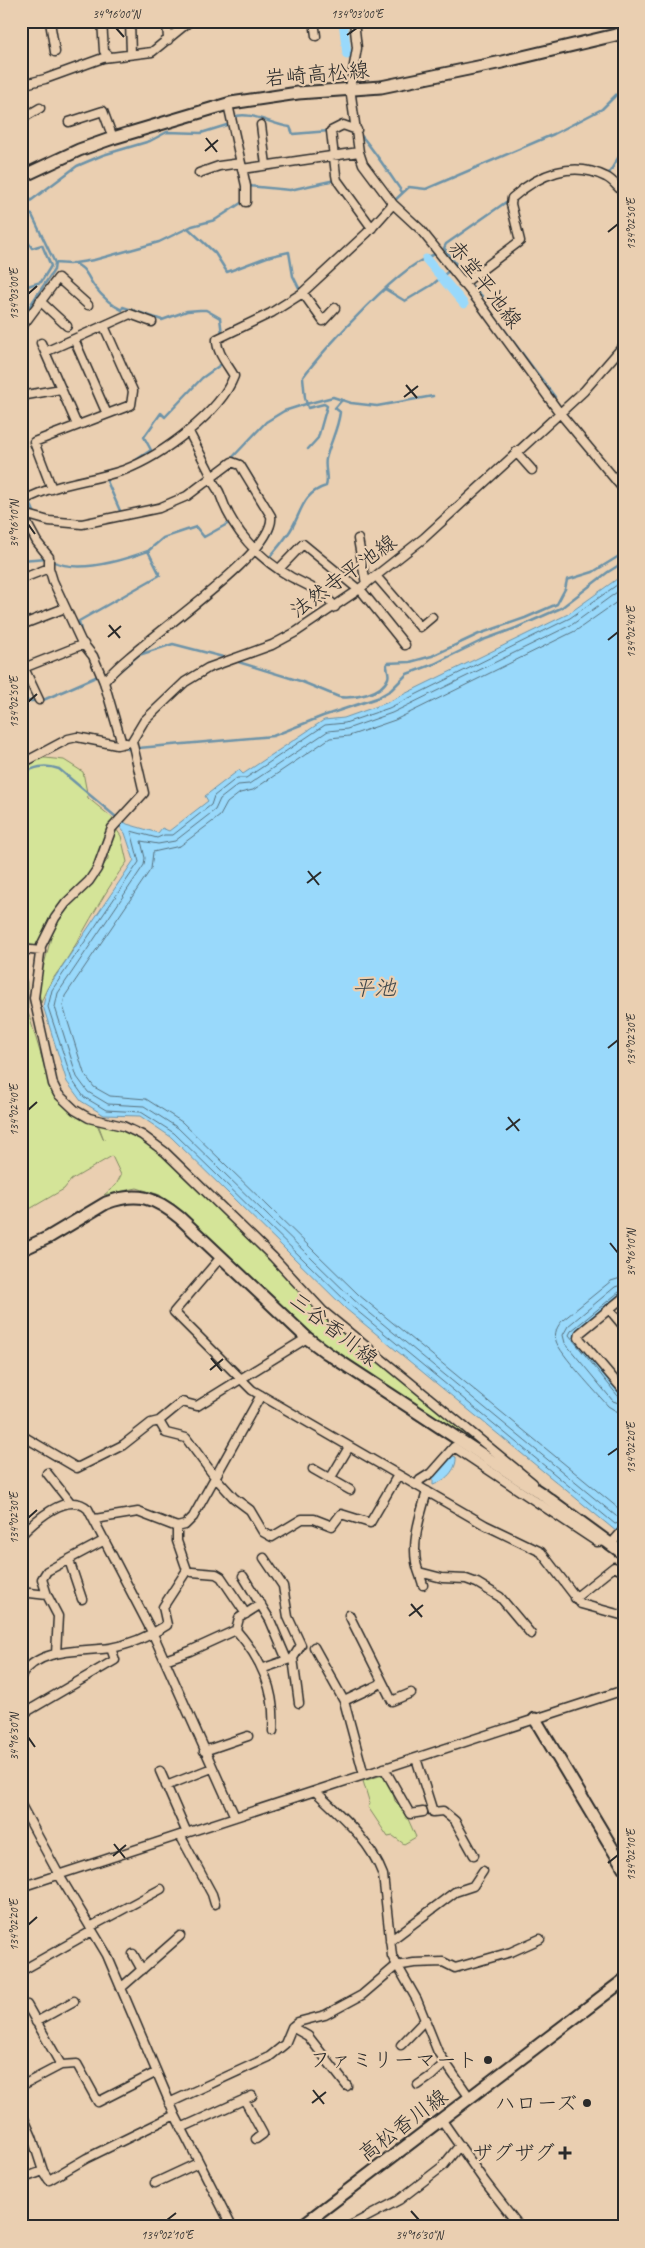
<svg xmlns="http://www.w3.org/2000/svg" width="645" height="2248" viewBox="0 0 645 2248" font-family="Caveat,'Klee One',sans-serif">
  <rect width="100%" height="100%" fill="#eacfb1"/>
  <filter id="ink" filterUnits="userSpaceOnUse"><feTurbulence type="fractalNoise" baseFrequency=".02" numOctaves="2"/><feDisplacementMap in="SourceGraphic" scale="10" xChannelSelector="R" yChannelSelector="G"/><feConvolveMatrix kernelMatrix="1 2 1 2 8 2 1 2 1" color-interpolation-filters="sRGB"/></filter>
  <g filter="url(#ink)">
    <path fill="#d4e498" stroke="#808862" d="M36,757L64,760L83,772L88,798L115,820L102,843L95,867L72,894L63,900L33,955L21,952V766Z
      M116,829L121,836L127,862C105,890 89,923 70,954C59,972 48,982 41,1003L38,988L54,926L64,908L97,874L108,859V841Z
      M21,967L27,982L28,1012L44,1065L57,1096L96,1122L104,1140L97,1121L141,1136L164,1153L272,1258L319,1308L508,1466L337,1356L160,1195L137,1188L104,1195L116,1185L121,1175L112,1156L71,1180L64,1189L21,1214Z
      M383,1775L391,1786L395,1801L404,1810L416,1837L404,1844L393,1836L388,1837L368,1807L370,1804L363,1781Z"/>
    <path fill="#99d9fb" stroke="#6d93a8" d="M624,574V1294L574,1335L624,1396V1525L617,1532L346,1309L171,1137L140,1116L104,1115L81,1101L67,1082L43,1006L47,989L134,860L125,833L118,825L123,821L127,824L158,833L162,828L169,831L208,801L205,796L239,770L243,774L324,720L344,718L386,703L568,614Z
      M451,1455L456,1457C457,1470 445,1481 433,1485V1477Z"/>
    <g fill="none" stroke-linecap="round" stroke-linejoin="round">
      <path stroke="#57717e" stroke-width="1" d="M624,580L570,618L389,708L345,723L325,725L246,778H237L214,796L211,805L173,835H164L157,838L131,831L139,862L52,990L48,1007L72,1080L84,1097L106,1110L141,1112L174,1133L350,1305L615,1524L624,1522
        M624,587L573,624L392,713L347,729L328,731L249,784L238,785L220,799L215,810L175,841L158,844L141,841L145,858L144,865L58,993L55,1007L77,1077L88,1092L108,1104L144,1106L178,1128L354,1300L616,1516H624
        M624,597L577,630L395,720L349,736L330,738L253,790L240,793L227,803L220,816L180,846L153,852L151,869L65,996L63,1006L84,1073L94,1087L110,1096L146,1099L182,1122L359,1295L618,1508H624
        M624,1277L611,1281L563,1320C557,1326 554,1333 556,1341C560,1354 597,1393 608,1406L616,1411L624,1412
        M624,1284L615,1287L568,1326L563,1335L565,1343L613,1401L624,1405
        M624,1291L619,1292L571,1331L569,1335L618,1396L624,1398"/>
      <path stroke="#6d93a8" stroke-width="2.5" d="M233,117C250,110 272,125 290,127L293,134L329,131
        M357,132C364,135 395,182 402,192
        M608,175L624,148
        M248,186L290,190L335,180
        M511,201L506,202L446,244L444,248C457,264 467,283 482,296V300L555,397
        M393,202L409,187L426,189L554,134L602,109L624,87
        M21,208L77,166L103,155L150,141L167,132L201,133L230,124
        M21,214L24,212L32,215L55,263L54,270L21,319
        M188,228L215,253L227,272L267,257L289,252L293,276L301,292
        M21,232L32,248L42,245L51,266L41,282L21,288
        M55,263L69,264L94,260L159,242L192,226L215,220L244,201
        M72,263C85,266 87,276 94,286C101,295 111,305 122,310L123,307L162,320L187,311L200,310H206L220,318L222,334
        M385,289L405,301L432,285L457,264
        M21,423L23,402
        M308,449L318,438L327,406L324,404L308,408L305,398L303,377C323,350 406,258 437,254
        M232,459L239,460L245,465L270,508
        M230,460L266,422L284,411L306,404L333,397L351,403L377,406L433,396
        M130,464L151,450L144,437L161,413L165,417L202,378L223,363
        M110,470L103,472L121,513
        M21,481L35,514
        M258,552C267,541 277,529 274,515
        M268,559C275,551 282,543 288,534C302,515 300,494 326,486C329,478 324,468 326,459C330,443 338,429 340,412L335,408L342,400
        M21,560L47,558
        M52,561C78,574 121,561 148,551
        M226,583L251,559
        M82,636L79,621L160,575L148,551L163,538L196,527L204,537L231,522
        M139,655L173,644L227,658
        M235,661L300,681L339,697C354,699 382,694 388,678C390,673 386,668 387,663L410,662L432,656L479,634L525,618L557,604L565,589L567,580L593,572L624,553
        M116,674L183,618
        M21,701H41L98,676L89,657
        M125,744L127,749L273,736L323,716L377,698L391,690L407,674L434,664L483,640L516,628L561,608L608,572L624,562
        M21,774C35,767 44,764 59,769L116,817"/>
      <path stroke="#99d9fb" stroke-width="9" d="M343,21L347,55
        M426,259L464,304"/>
      <defs>
        <path id="street" d="M102,21L104,51L110,57
          M130,21L131,54
          M167,21L168,40
          M314,21L316,36
          M354,21L357,48L350,88L359,152L363,164L393,204L420,229L479,302L559,412L624,490
          M50,22L55,52
          M21,85L45,79L103,58L152,52L190,21
          M228,104L246,186V202
          M21,121L23,118L40,108
          M69,122L103,111L113,138
          M261,125L266,165
          M357,130L343,125L331,131L336,175L337,180L372,228
          M242,169L359,152
          M199,173L219,166L241,163
          M463,284L520,241L511,204L512,198C539,174 573,160 606,177C613,180 618,188 624,193
          M303,293L323,321L335,308
          M40,301L67,326
          M21,328L58,278L88,305
          M74,339L107,414
          M41,343L77,425
          M45,352L130,314L152,322
          M21,396L61,389
          M516,452L532,470
          M52,489L34,442L131,405L133,391L104,326
          M21,500L22,513L25,520L37,542L49,557V568L53,581L81,641L93,656L104,682L122,744
          M22,501C32,496 43,491 54,488C77,481 101,478 124,470C161,456 220,413 234,376C228,365 216,352 217,339L271,313L301,294L367,233L393,204
          M21,513L49,521L82,524L159,508L187,496L212,477C212,484 218,488 220,494C232,530 259,559 291,577C308,586 323,591 335,607
          M358,539L366,584
          M279,569L303,544L359,590
          M376,576L420,627L432,617
          M21,579L49,568
          M360,589L405,645
          M21,625L65,608
          M24,668L39,700
          M21,669L84,644
          M104,682C130,646 277,556 271,516L240,465L232,462L212,477L189,432
          M21,764L68,739L77,737L117,745L126,743
          M21,949L41,951
          M221,1257L174,1312L252,1390L485,1525L541,1552L581,1604L621,1615
          M624,1297L580,1333L579,1338L624,1391
          M609,1309L624,1327
          M307,1338L197,1406L182,1402L159,1421L166,1433L186,1438L215,1477L234,1498L250,1510L263,1532L272,1537L302,1519H314L332,1526L341,1514L370,1523L398,1475
          M21,1435L77,1468L123,1445L151,1423L159,1421
          M313,1469L350,1490
          M47,1473L70,1502
          M330,1479L349,1447
          M533,1483L323,1311L273,1257L165,1152L142,1135L123,1126L89,1118L75,1110L58,1094L53,1084L34,998L41,946L55,918L66,903L89,881L97,869L112,828L144,793L132,741L144,721L185,682L208,668L272,645L296,632L354,593L424,538L584,391L624,345
          M417,1485L420,1480L431,1473L454,1447L597,1542L607,1541
          M95,1519L138,1512L177,1527L185,1525L193,1517L261,1395
          M21,1535C35,1521 68,1490 88,1509L153,1634L235,1817
          M611,1544L624,1529
          M264,1558L283,1586L288,1617L301,1645L293,1658L299,1703
          M69,1560L82,1599
          M192,1572L216,1574L221,1577L246,1614
          M419,1572L442,1578L466,1579L477,1583L500,1597L531,1634
          M243,1576L270,1620L287,1660
          M423,1585C421,1577 417,1569 416,1562C412,1538 421,1514 427,1491
          M21,1592L47,1595
          M575,1598L614,1567L624,1572
          M349,1615L392,1701L411,1693
          M236,1630C262,1660 276,1691 273,1731
          M314,1647L344,1701L364,1775
          M56,1654L58,1616L47,1595L42,1579L47,1571L105,1540
          M165,1660L190,1651L236,1630L239,1618L261,1604
          M264,1668L290,1659
          M21,1676C39,1647 81,1652 110,1648C129,1645 151,1635 167,1625L163,1607L187,1570L177,1541V1527
          M344,1701L382,1683
          M21,1715L115,1660L111,1648
          M204,1751L248,1736
          M416,1758L433,1812L443,1811L455,1821L474,1855
          M384,1768L410,1814L423,1812
          M160,1771L187,1833
          M166,1786L212,1768
          M315,1791C341,1816 370,1840 383,1875L392,1956L417,2000L438,2052L470,2098
          M21,1805L59,1875L107,1955L175,2115L232,2227
          M180,1835L212,1894L215,1904
          M21,1887L624,1690
          M90,1927L161,1889
          M390,1941L455,1892L473,1886L483,1871
          M133,1954L142,1970
          M23,1970L92,1931
          M122,1987L180,1936
          M21,2009L27,2005L61,2065L77,2064L98,2102L155,2073
          M36,2022L74,2001
          M292,2027L308,2036L347,2086
          M401,2045L426,2019
          M418,2085L431,2076L445,2063
          M21,2086L61,2065
          M244,2099L263,2134L256,2139
          M169,2103L269,2057L285,2044L292,2027L298,2022L325,2015L362,1995L396,1966L414,1963L443,1962L455,1968L511,1952L540,1939
          M21,2112L32,2137L43,2171
          M441,2119L485,2182L520,2227
          M181,2128L252,2096
          M21,2179L43,2171L49,2180L87,2158L175,2115
          M155,2183L198,2163
          M348,2227L399,2200L443,2166L460,2145"/>
        <path id="secondary" d="M21,177L79,150L113,138L231,103L298,93L381,87L502,62L624,33
          M21,1250L49,1237L106,1203C137,1191 155,1197 180,1218L307,1338L327,1353L542,1494L624,1554
          M535,1719L624,1868
          M300,2227L624,1980"/>
      </defs>
      <use href="#street" stroke="#2b2b2b" stroke-width="11"/>
      <use href="#secondary" stroke="#2b2b2b" stroke-width="15"/>
      <use href="#street" stroke="#eacfb1" stroke-width="8"/>
      <use href="#secondary" stroke="#eacfb1" stroke-width="11"/>
    </g>
  </g>
  <path fill="none" stroke="#2b2b2b" stroke-width="2" d="M116,28L124,37M347,35L357,28M206,138L217,152M205,151L218,140M608,232L618,224M28,294L37,286M406,385L417,398M404,397L418,386M28,524L35,534M109,625L120,638M108,637L121,626M608,640L618,632M28,702L37,694M308,871L319,885M307,883L321,872M608,1048L618,1040M28,1110L37,1102M508,1117L519,1131M506,1130L520,1119M610,1243L618,1253M211,1358L222,1371M210,1370L223,1359M608,1455L618,1448M28,1518L37,1510M411,1604L422,1617M409,1616L423,1605M28,1737L35,1747M114,1844L125,1858M113,1856L126,1845M608,1863L618,1855M28,1925L37,1917M313,2090L324,2104M312,2103L326,2092M411,2211L419,2220M167,2220L176,2213"/>
  <g fill="#2b2b2b" stroke="#eacfb1" stroke-width="2">
    <circle cx="488" cy="2060" r="5"/>
    <circle cx="587" cy="2103" r="5"/>
    <path d="M562.5 2145.5h5v5h5v5h-5v5h-5v-5h-5v-5h5z"/>
  </g>
  <g text-anchor="middle" stroke-width="4.5" stroke-linejoin="round" paint-order="stroke">
    <g font-size="21" fill="#2b2b2b" stroke="#eacfb1">
      <text transform="translate(317 74) rotate(-5)" y="7">岩崎高松線</text>
      <text transform="translate(485 284) rotate(52)" y="7">赤堂平池線</text>
      <text transform="translate(343 576) rotate(-36)" y="7">法然寺平池線</text>
      <text transform="translate(334 1329) rotate(38)" y="7">三谷香川線</text>
      <text transform="translate(403 2125) rotate(-37)" y="7">高松香川線</text>
    </g>
    <g font-size="21" fill="#2b2b2b" stroke="#eacfb1" text-anchor="end">
      <text x="478" y="2067">ファミリーマート</text>
      <text x="577" y="2110">ハローズ</text>
      <text x="555" y="2160">ザグザグ</text>
    </g>
    <g font-size="22" font-style="italic" fill="#3c454a" stroke="#eacfb1">
      <text x="374" y="995">平池</text>
    </g>
  </g>
  <rect width="645" height="2248" fill="none" stroke="#eacfb1" stroke-width="55"/>
  <rect x="28" y="28" width="590" height="2192" fill="none" stroke="#2b2b2b" stroke-width="2"/>
  <g font-size="12" text-anchor="middle" fill="#2b2b2b">
    <text x="116" y="18">34°16'00"N</text>
    <text x="357" y="18">134°03'00"E</text>
    <text transform="translate(631 224) rotate(-90)" y="4">134°02'50"E</text>
    <text transform="translate(14 294) rotate(-90)" y="4">134°03'00"E</text>
    <text transform="translate(14 524) rotate(-90)" y="4">34°16'10"N</text>
    <text transform="translate(631 632) rotate(-90)" y="4">134°02'40"E</text>
    <text transform="translate(14 702) rotate(-90)" y="4">134°02'50"E</text>
    <text transform="translate(631 1040) rotate(-90)" y="4">134°02'30"E</text>
    <text transform="translate(14 1110) rotate(-90)" y="4">134°02'40"E</text>
    <text transform="translate(631 1253) rotate(-90)" y="4">34°16'10"N</text>
    <text transform="translate(631 1448) rotate(-90)" y="4">134°02'20"E</text>
    <text transform="translate(14 1518) rotate(-90)" y="4">134°02'30"E</text>
    <text transform="translate(14 1737) rotate(-90)" y="4">34°16'30"N</text>
    <text transform="translate(631 1855) rotate(-90)" y="4">134°02'10"E</text>
    <text transform="translate(14 1925) rotate(-90)" y="4">134°02'20"E</text>
    <text x="167" y="2239">134°02'10"E</text>
    <text x="419" y="2239">34°16'30"N</text>
  </g>
</svg>
